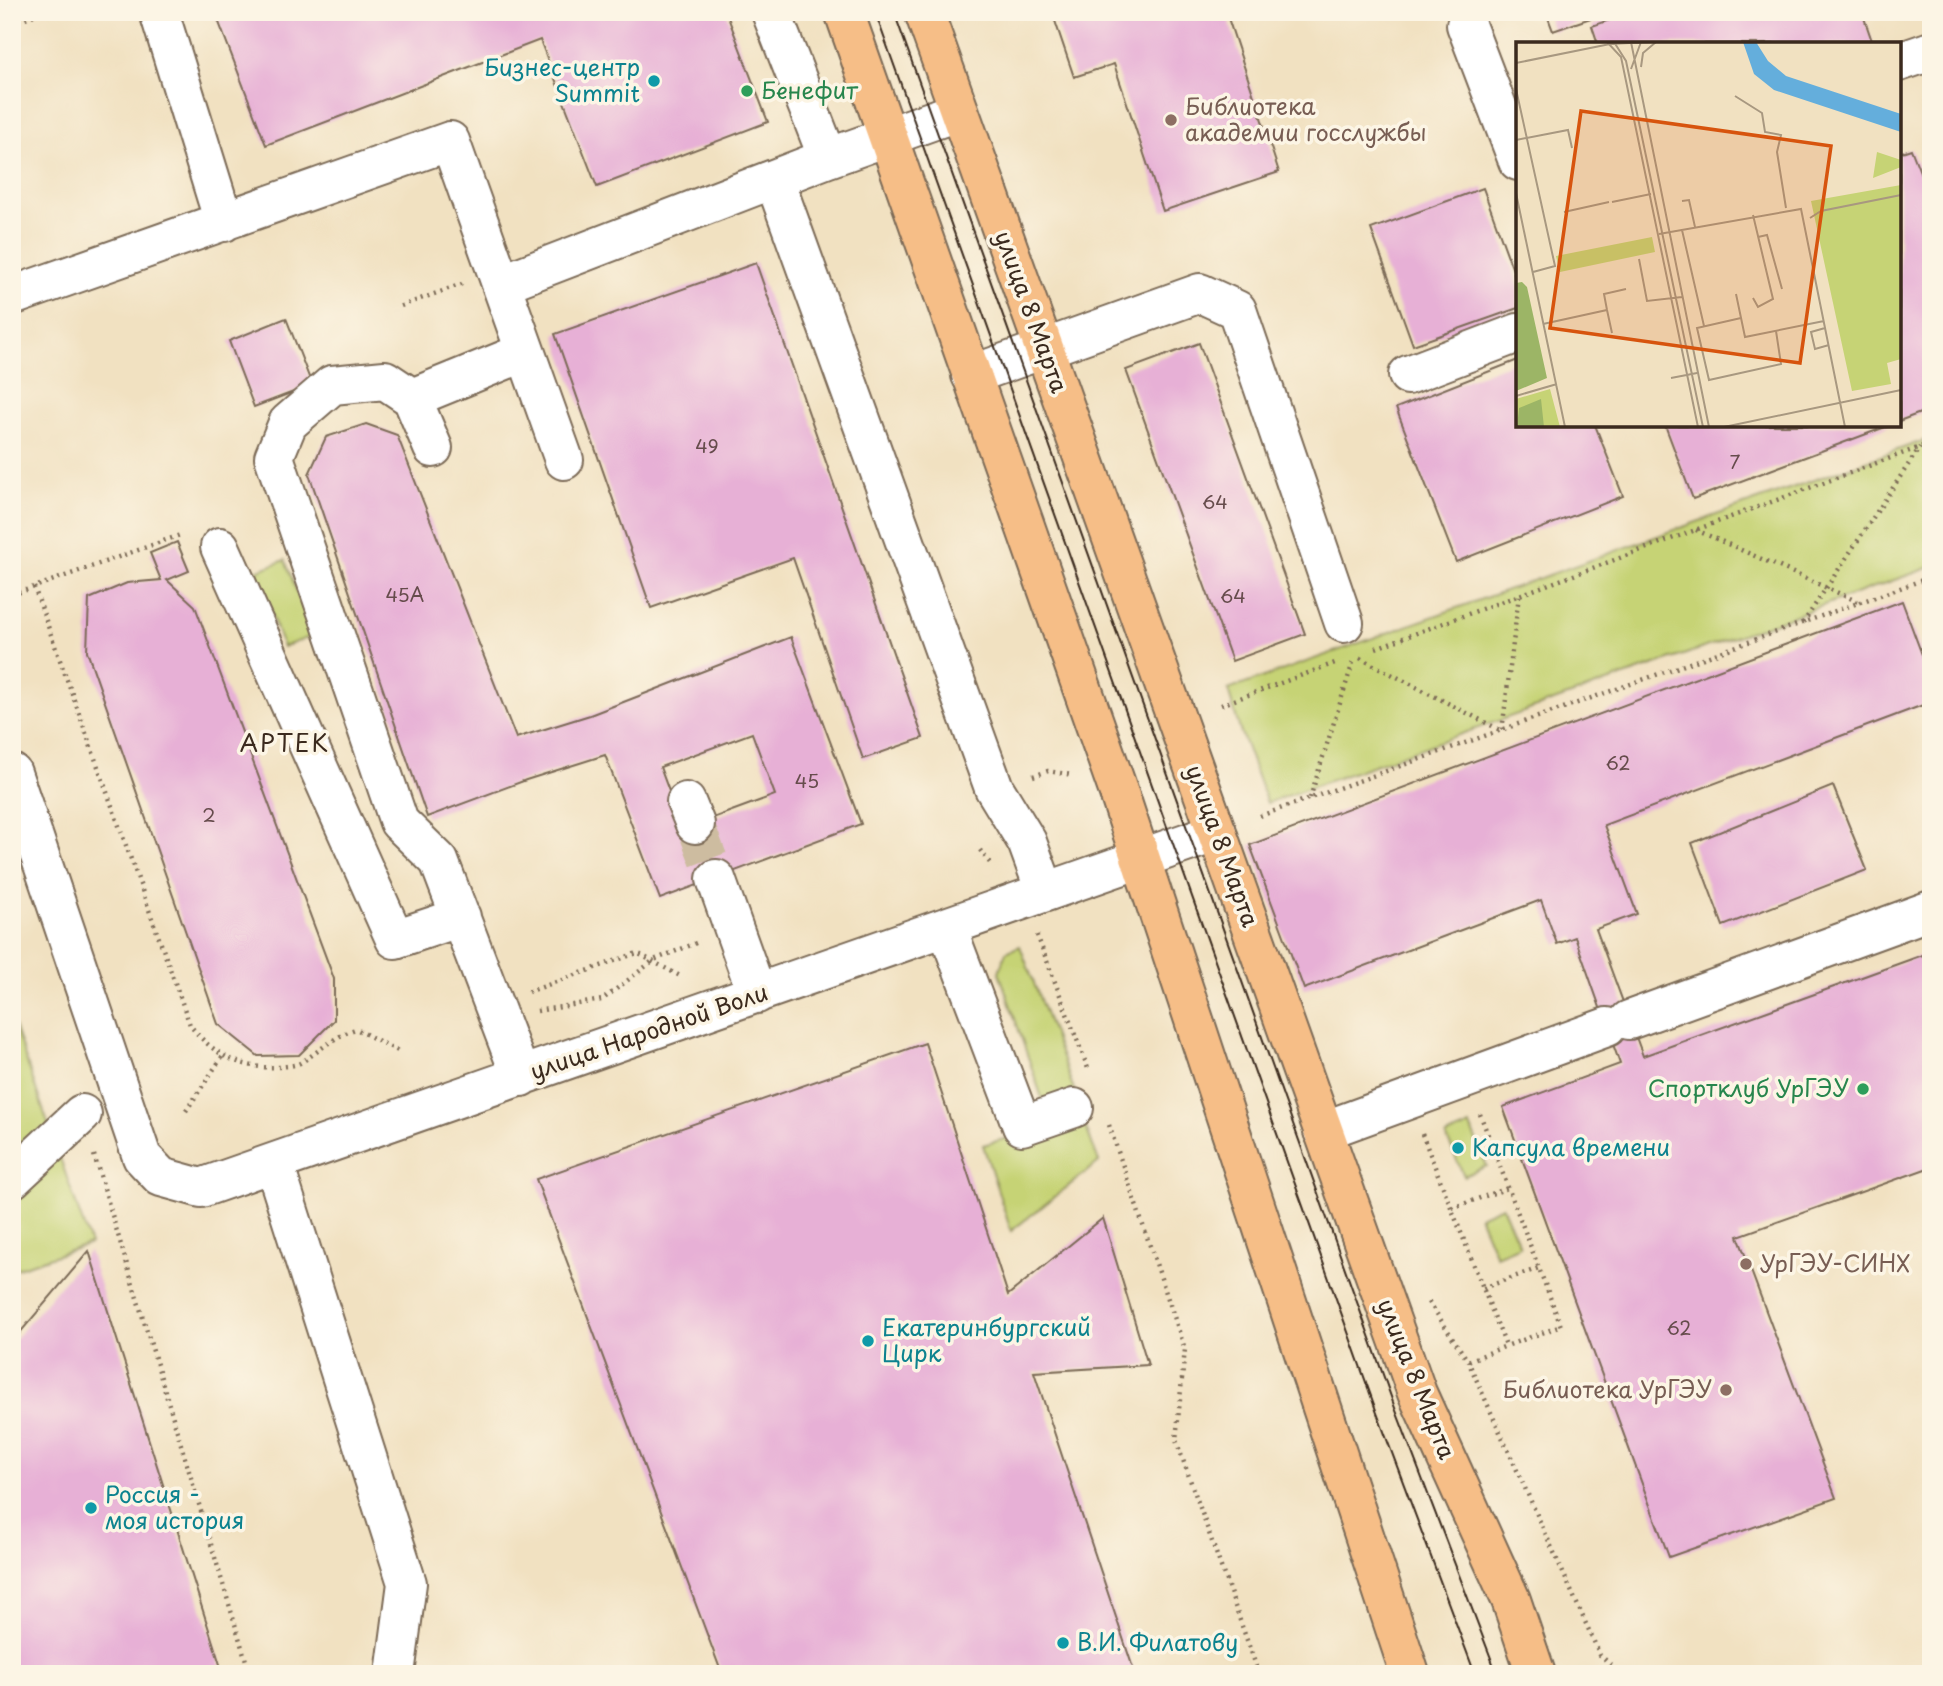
<svg xmlns="http://www.w3.org/2000/svg" width="1943" height="1686" viewBox="0 0 1943 1686" font-family="'Playpen Sans',sans-serif">
  <rect width="100%" height="100%" fill="#fcf5e5"/>
  <filter id="ink" filterUnits="userSpaceOnUse"><feTurbulence type="fractalNoise" baseFrequency=".0143" numOctaves="2"/><feDisplacementMap in="SourceGraphic" scale="14" xChannelSelector="R" yChannelSelector="G"/><feConvolveMatrix kernelMatrix="1 2 1 2 8 2 1 2 1" color-interpolation-filters="sRGB"/></filter>
  <filter id="wash" filterUnits="userSpaceOnUse"><feTurbulence type="fractalNoise" baseFrequency=".00686" numOctaves="4" result="noise"/><feDisplacementMap in="SourceGraphic" scale="28" xChannelSelector="R" yChannelSelector="G"/><feGaussianBlur stdDeviation="1.57" result="paint"/><feColorMatrix in="noise" values="0 0 0 0 0 0 0 0 0 0 0 0 0 0 0 0 0 1.4 0 .05"/><feComposite in="paint" operator="in"/></filter>
  <g filter="url(#wash)">
    <rect width="100%" height="100%" fill="#f1e1c1"/>
    <path fill="#c6d375" stroke="#807e4a" stroke-width="2" d="M1931,438V567L1267,803L1240,730L1228,690Z
      M285,560L313,636L283,647L256,571Z
      M1020,946L1074,1090L1043,1101L999,972L1006,952Z
      M12,1020L90,1244L12,1270Z
      M1082,1117L1099,1162L1011,1231L983,1145Z
      M1470,1126L1487,1166L1464,1176L1446,1136Z
      M1502,1206L1520,1246L1496,1256L1479,1216Z"/>
    <g id="blocks">
      <path fill="#e7b0d6" fill-rule="evenodd" d="M215,12H726L768,122L597,187L540,40L266,145Z
        M1052,12H1226L1279,172L1163,211L1114,64L1074,77Z
        M1546,12H1605V13L1553,31Z
        M1633,12H1862L1873,44H1598L1592,26Z
        M1911,149L1931,200V409L1899,421V153Z
        M1483,188L1518,284V308L1413,345L1371,229Z
        M756,263L923,738L863,759L793,558L651,608L555,334Z
        M286,318L312,385L254,407L229,341Z
        M1199,343L1305,634L1232,661L1126,370Z
        M1518,360V425H1595L1623,496L1456,562L1396,408Z
        M366,424L397,435L516,738L590,715L791,637L861,824L660,899L605,755L526,780L427,817L309,474L326,437ZM752,733L775,795L683,829L660,767Z
        M1665,425H1888V426L1693,499Z
        M177,542L189,571L167,580L195,606L334,979V1020L299,1055L258,1056L218,1024L87,651L89,599L127,583L161,580L150,553Z
        M1902,601L1931,679V702L1604,825L1637,914L1596,929L1643,1056L1931,952V1167L1738,1236L1836,1498L1669,1557L1503,1107L1620,1064L1575,937L1557,944L1541,900L1304,989L1250,845Z
        M1833,786L1867,870L1723,926L1692,843Z
        M925,1043L1008,1295L1103,1218L1148,1365L1034,1372L1135,1674H722L536,1179Z
        M89,1251L223,1674H12V1342Z"/>
    </g>
  </g>
  <g filter="url(#ink)">
    <use href="#blocks" fill-opacity="0" stroke="#7b6a57" stroke-width="2"/>
    <g fill="none" stroke-linecap="round" stroke-linejoin="round">
      <path stroke="#cdbca0" stroke-width="38" stroke-dasharray="38 19" stroke-linecap="butt" d="M695,824L716,879"/>
      <defs>
        <path id="minor" d="M159,12L224,222
          M1466,25L1518,161
          M1899,62L1931,51
          M828,158L959,111
          M774,179L994,788L1027,842L1045,891
          M501,284L828,158L771,12
          M12,296L450,141L564,460
          M971,375L1200,293L1237,310L1344,623
          M1408,375L1518,333
          M412,398L525,352
          M433,448L412,398L385,380L332,385L288,423L274,457L399,822L439,861L521,1077
          M220,547L395,939L461,917
          M12,773L142,1157L161,1177L201,1188L1217,832
          M686,802L695,824
          M716,879L757,994
          M947,928L1022,1126L1074,1108
          M1629,1020L1931,910
          M1323,1131L1607,1027
          M274,1164L407,1583L395,1674
          M12,1179L82,1114"/>
        <path id="major" d="M844,12L1118,790L1410,1674
          M924,12L1417,1393L1511,1600L1536,1674"/>
      </defs>
      <use href="#minor" stroke="#7b6a57" stroke-width="42"/>
      <use href="#major" stroke="#7b6a57" stroke-width="42"/>
      <path stroke="#7b6a57" stroke-width="4.5" stroke-dasharray="2 5" stroke-linecap="butt" d="M12,23L42,12
        M401,306L462,284
        M1696,530L1861,603
        M34,587L190,1025C212,1054 241,1070 279,1067C286,1066 294,1066 300,1063C320,1051 334,1036 356,1029L400,1052
        M12,595L183,534
        M1803,623L1920,447
        M1376,648L1931,443
        M1360,658L1502,731L1519,595
        M1221,705L1335,663
        M1033,776L1048,771L1072,775
        M1310,798L1354,659
        M1260,816L1931,577
        M980,850L990,863
        M1037,935L1089,1071
        M528,992L637,953L682,977
        M537,1011L602,1000L654,960L696,943
        M186,1111L222,1057
        M1480,1114L1561,1326L1506,1346
        M1109,1125L1185,1349L1176,1440L1259,1674
        M1422,1134L1506,1346L1468,1361
        M94,1155L250,1674
        M1452,1208L1508,1188
        M12,1240L16,1294L12,1298
        M1483,1288L1539,1268
        M1429,1302L1468,1361L1600,1655L1621,1674"/>
      <use href="#minor" stroke="#fff" stroke-width="38"/>
      <use href="#major" stroke="#f6be87" stroke-width="38"/>
      <path stroke="#3b2a1e" stroke-width="2" d="M875,12L1377,1413L1475,1674
        M894,12L1395,1408L1497,1674"/>
    </g>
  </g>
  <g fill="#0f9aa8" stroke="#fcf5e5" stroke-width="2.5">
    <circle cx="654" cy="81" r="7"/>
    <circle cx="1458" cy="1148" r="7"/>
    <circle cx="868" cy="1341" r="7"/>
    <circle cx="91" cy="1508" r="7"/>
    <circle cx="1063" cy="1643" r="7"/>
  </g>
  <g fill="#2e9e5b" stroke="#fcf5e5" stroke-width="2.5">
    <circle cx="747" cy="91" r="7"/>
    <circle cx="1863" cy="1089" r="7"/>
  </g>
  <g fill="#8d6e63" stroke="#fcf5e5" stroke-width="2.5">
    <circle cx="1171" cy="120" r="7"/>
    <circle cx="1746" cy="1264" r="7"/>
    <circle cx="1726" cy="1390" r="7"/>
  </g>
  <g text-anchor="middle" stroke-width="7" stroke-linejoin="round" paint-order="stroke">
    <g font-size="19" fill="#664c4c">
      <text x="707" y="453">49</text>
      <text x="1735" y="469">7</text>
      <text x="1215" y="509">64</text>
      <text x="405" y="602">45А</text>
      <text x="1233" y="603">64</text>
      <text x="1618" y="770">62</text>
      <text x="807" y="788">45</text>
      <text x="209" y="822">2</text>
      <text x="1679" y="1335">62</text>
    </g>
    <g font-size="23" fill="#0d838f" stroke="#fcf5e5" text-anchor="start">
      <text x="640" y="76" text-anchor="end">Бизнес-центр<tspan x="640" dy="26">Summit</tspan></text>
      <text x="1472" y="1156">Капсула времени</text>
      <text x="882" y="1336">Екатеринбургский<tspan x="882" dy="26">Цирк</tspan></text>
      <text x="105" y="1503">Россия -<tspan x="105" dy="26">моя история</tspan></text>
      <text x="1077" y="1651">В.И. Филатову</text>
    </g>
    <g font-size="23" fill="#27864d" stroke="#fcf5e5" text-anchor="start">
      <text x="761" y="99">Бенефит</text>
      <text x="1849" y="1097" text-anchor="end">Спортклуб УрГЭУ</text>
    </g>
    <g font-size="23" fill="#785e54" stroke="#fcf5e5" text-anchor="start">
      <text x="1185" y="115">Библиотека<tspan x="1185" dy="26">академии госслужбы</tspan></text>
      <text x="1760" y="1272">УрГЭУ-СИНХ</text>
      <text x="1712" y="1398" text-anchor="end">Библиотека УрГЭУ</text>
    </g>
    <g font-size="23" fill="#3b2a1e" stroke="#fcf5e5">
      <text transform="translate(1031 312) rotate(70)" y="8">улица 8 Марта</text>
      <text transform="translate(1222 846) rotate(70)" y="8">улица 8 Марта</text>
      <text transform="translate(649 1032) rotate(-19)" y="8">улица Народной Воли</text>
      <text transform="translate(1416 1379) rotate(68)" y="8">улица 8 Марта</text>
    </g>
    <g font-size="24" letter-spacing="2" fill="#3b2a1e" stroke="#fcf5e5">
      <text x="285" y="752">АРТЕК</text>
    </g>
  </g>
  <g transform="translate(1516 42)">
    <rect width="385" height="385" fill="#f1e1c1"/>
    <path d="M361,110L385,118V125L357,136ZM385,143V317L371,321L375,342L336,349L295,159ZM136,195L139,210L44,230L40,214ZM34,347L44,385H0V357Z" fill="#c6d375"/>
    <path d="M6,240L11,245L31,336L0,349V241ZM25,357L28,385H1L3,366Z" fill="#9cb566"/>
    <path d="M227,0H240L252,19L270,34L385,72V90L258,48L238,32Z" fill="#64aedc"/>
    <path fill="none" stroke="#a89880" stroke-width="2" d="M91,0L105,15L182,385M98,0L110,19L187,385M115,0L193,385M0,21L94,2L134,0M125,25L127,11L140,0M115,27L125,0M0,47L39,224L17,230M219,54L246,71L249,90L265,93L261,110L270,166M0,98L52,88L56,106M0,151L49,385M166,159L173,158L179,185M96,160L135,152M48,170L93,160M294,176L305,169L385,153M166,188L188,284M143,192L285,167L329,385M242,195L251,193L266,247M123,217L131,259L166,255M220,252L229,295L308,279M237,256L242,265L257,257L237,173M91,268L88,252L110,247M225,276L181,286L193,338L265,322L260,289M27,282L91,268L96,291M309,286L295,290L299,307L313,303M155,336L181,331M0,354L41,342M208,385L385,348"/>
    <path fill="#d7540e" fill-opacity="0.15" stroke="#d7540e" stroke-width="3.5" d="M65,69L315,104L284,321L34,286Z"/>
    <rect width="385" height="385" fill="none" stroke="#3b2a1e" stroke-width="3.5"/>
  </g>
  <rect width="1943" height="1686" fill="none" stroke="#fcf5e5" stroke-width="42"/>
</svg>
